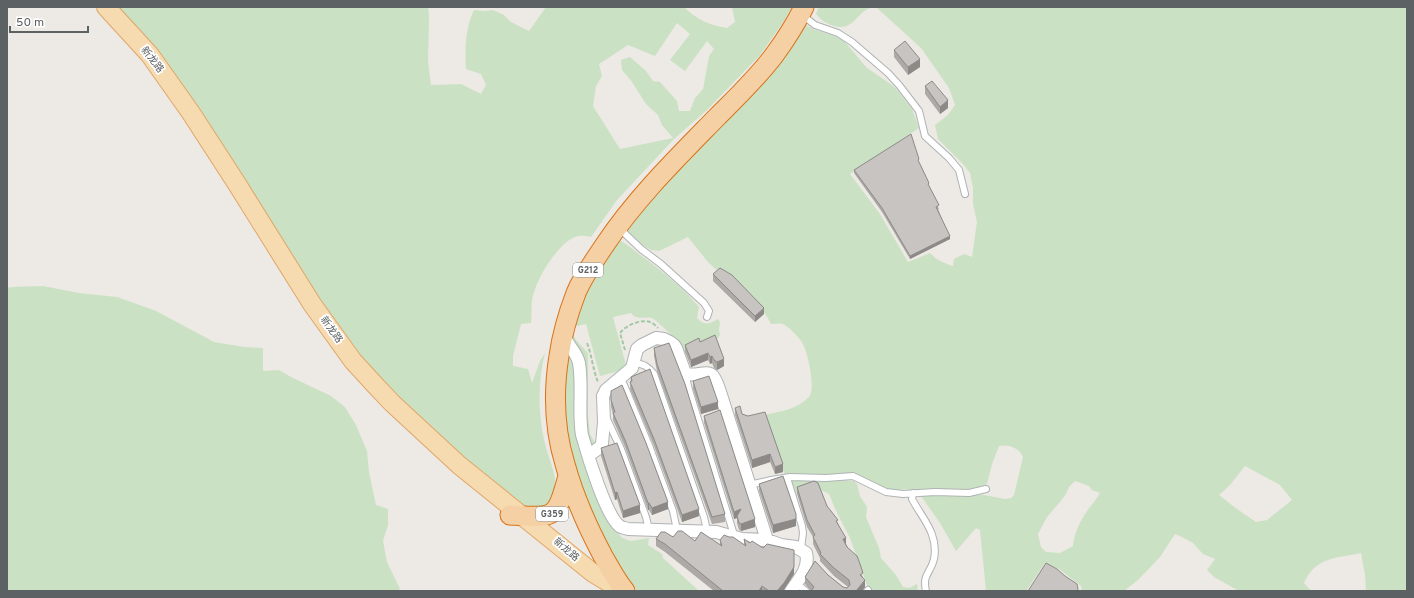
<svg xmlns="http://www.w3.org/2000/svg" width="1414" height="598" viewBox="0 0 1414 598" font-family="Overpass,'Noto Sans SC',sans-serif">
<rect width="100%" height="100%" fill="#ede9e4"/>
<path fill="#cae2c3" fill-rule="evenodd" d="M 115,7 L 428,7 L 429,16 L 428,62 L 431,85 L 461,84 L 481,94 L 486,85 L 481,74 L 466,69 C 465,48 465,29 474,10 L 484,11 L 493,10 L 504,15 L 511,22 L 529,31 L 546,7 L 684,7 C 697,20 709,25 727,28 L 735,22 L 732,7 L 792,7 L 784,21 L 760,55 L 707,110 L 674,139 L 617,200 L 591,237 C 585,236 580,235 575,237 C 557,244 534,282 532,301 C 531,308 532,316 531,323 L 521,324 L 513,356 L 513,366 L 528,369 L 532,383 L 540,361 L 545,353 C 537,383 538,422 547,451 C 553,470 559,481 553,502 L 533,511 L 524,507 L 456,453 L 364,363 ZM 677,23 L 690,34 L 670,60 L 685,71 L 707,41 L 714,49 L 709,56 L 703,89 L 695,98 L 690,111 L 679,111 L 677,101 L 660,82 L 653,81 L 646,71 L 630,57 L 621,60 L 622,70 L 632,82 L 646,104 L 658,115 L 662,125 L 673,138 L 620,149 L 593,106 L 596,86 L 602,76 L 599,64 L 628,45 L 655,56 Z
M 819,7 L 875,7 C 872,8 868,8 866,10 C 854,18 851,32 831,25 C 824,22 821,20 816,14 Z
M 876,7 L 1407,7 L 1407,591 L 1366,591 L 1365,575 L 1361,553 C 1337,558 1315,557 1304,583 L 1311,591 L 1239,591 L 1214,577 L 1207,570 L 1215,559 L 1203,554 L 1193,543 L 1180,536 L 1175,534 L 1160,557 L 1138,580 L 1124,591 L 1082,591 L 1081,586 L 1059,569 L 1045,563 L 1026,591 L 986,591 L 980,530 L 976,528 L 956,551 L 940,523 L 921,496 L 973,494 L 984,495 L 1005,499 L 1011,498 L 1014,495 L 1023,457 C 1019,448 1009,444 999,446 L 992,464 L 987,484 L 972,491 L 914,491 L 905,489 L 893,491 L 882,488 L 856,474 L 785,475 L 764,415 C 779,412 798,409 809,397 C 816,389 808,354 803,344 C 799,337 790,328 783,324 C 780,323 775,324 771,324 C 759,299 738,289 719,272 C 707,263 698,249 688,237 L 659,251 L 651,250 L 641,244 L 627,230 L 631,219 L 804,24 L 813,29 L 837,37 L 844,41 L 867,68 L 892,85 L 898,91 L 912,109 L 919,128 L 850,174 L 880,214 L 908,262 L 930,253 C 937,260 943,263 953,266 L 954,259 L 964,254 L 972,257 L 977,222 L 973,204 L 973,188 L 970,173 L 963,164 L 938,139 L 935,125 L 948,115 L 955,105 L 949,88 L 921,48 ZM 1245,466 L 1280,485 L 1292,500 L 1267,520 L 1256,522 L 1237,509 L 1219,495 L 1230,485 ZM 1075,481 L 1089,486 L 1092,490 L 1100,493 C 1096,500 1091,505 1087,511 C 1080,521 1074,534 1073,546 L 1060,553 L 1046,552 L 1041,547 L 1038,534 L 1047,517 L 1060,502 L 1066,494 L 1069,487 Z
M 616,239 C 625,242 631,248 639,254 C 661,270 681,286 699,307 L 697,318 C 704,326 710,324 718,319 L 720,322 L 719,330 L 720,335 L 716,341 L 699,344 L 680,354 C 679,350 679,345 677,341 C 675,338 655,319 652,318 C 643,316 637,321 631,313 L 613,317 L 627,369 L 600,376 L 586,324 L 576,326 L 576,322 L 590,282 Z
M 43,286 L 79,293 L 117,297 L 156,311 L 214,342 L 244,347 L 263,348 L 263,371 L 279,370 L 291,377 L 331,396 L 345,407 L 356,425 L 367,451 L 369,472 L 376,505 L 388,509 L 388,525 L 383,541 L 387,562 L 400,589 L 397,591 L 7,591 L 7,288 L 12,287 Z
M 572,333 L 576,340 L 588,353 L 588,415 L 590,434 L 594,441 L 594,445 L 591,445 L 586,438 L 571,341 Z
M 566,355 L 572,355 L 577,392 L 606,517 L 621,537 L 625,539 L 631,541 L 649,538 L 648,545 L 662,554 L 663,558 L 699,591 L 637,591 L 624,576 L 605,549 L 563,438 Z
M 793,479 L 854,481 L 857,484 L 860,496 L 867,507 L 866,517 L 879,548 L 881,558 L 896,575 L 903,587 L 909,588 L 917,584 L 918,591 L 869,591 L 850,538 L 837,513 L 829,494 L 815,487 L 795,494 L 791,480 Z"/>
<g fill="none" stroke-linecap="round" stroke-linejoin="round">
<g stroke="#afb3b5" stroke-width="8">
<path id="service" d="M 804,14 L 806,18 L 815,25 L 838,33 L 852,42 L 888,73 L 899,85 L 919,111 L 925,136 L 949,158 L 959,170 L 965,194
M 620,229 L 641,249 L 661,264 L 704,303 L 709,311 L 707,317
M 634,363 C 644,364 649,367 654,374 L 704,517 L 707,531
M 685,373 L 689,390 L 735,538
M 621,379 L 624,385 L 650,448 L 673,511 L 677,530
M 606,417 L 621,449 L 646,517 L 649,530
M 787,478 L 802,526 L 803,533 L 801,549
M 749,485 L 771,480 L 790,477 L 826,478 L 853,476 L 886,492 L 903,494 L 935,492 L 969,493 L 986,489
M 913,493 L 912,499 C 922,518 939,534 934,559 C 931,573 922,574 926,591
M 796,583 L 806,591
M 867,591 L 868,590"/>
</g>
<g stroke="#afb3b5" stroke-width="14">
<path id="minor" d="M 564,333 C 567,347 576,350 579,363 C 583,387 578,412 582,435 C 587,453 607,520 621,527 C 623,528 626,528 628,529 L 716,532 L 742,539 L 767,540 L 781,545 L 796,547 L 806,553 C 810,568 799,579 791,591
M 589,455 L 599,448 L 602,444 L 604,422 L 603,396 L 606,390 L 613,384 L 632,368 L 637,349 L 642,345 L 656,338 L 664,339 L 670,342 L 674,345 L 676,348 L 685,373 C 694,378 707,369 713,376 C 717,381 719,389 721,395 L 767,540"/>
</g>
<g stroke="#e1a568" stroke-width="20">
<path id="primary" d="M 106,7 L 150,55 L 191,113 L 237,184 L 312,304 L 353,361 L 375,385 L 392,403 L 459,465 L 593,573 L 623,591"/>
</g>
<g stroke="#d87219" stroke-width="21">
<path id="trunk" d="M 510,515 C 555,518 556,520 568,476
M 625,591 C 616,580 610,568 603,556 C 587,526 574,497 565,464 C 554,428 553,393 559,356 C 562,334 568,314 576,293 C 583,276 594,261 604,246 C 636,198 677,158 717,117 C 737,97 758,77 775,54 C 786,39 796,23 804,7"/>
</g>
<path stroke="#a2c9a4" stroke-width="2" stroke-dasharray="4 2" stroke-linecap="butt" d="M 587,343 C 592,356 593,370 598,382
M 625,350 L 620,333 C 626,325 641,319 650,322 C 653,323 656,326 658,328"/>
<use href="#service" stroke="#fff" stroke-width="6"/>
<use href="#minor" stroke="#fff" stroke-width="12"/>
<use href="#primary" stroke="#f6dbb0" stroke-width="18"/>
<use href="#trunk" stroke="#f4d0a4" stroke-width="19"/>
</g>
<path fill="#aca9a6" d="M 894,50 L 920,67 L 908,75 L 894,57 Z
M 925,86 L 948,108 L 940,114 L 925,94 Z
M 919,162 L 939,209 L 938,209 L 950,239 L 910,259 L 882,212 L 854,173 L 854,170 Z
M 713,274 L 764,314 L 755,322 L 713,281 Z
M 700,342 L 724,366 L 717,370 L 714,368 L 712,363 L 710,364 L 708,360 L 691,367 L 685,352 L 685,345 Z
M 654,348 L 725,514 L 725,522 L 712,524 L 657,371 L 654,356 Z
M 631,377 L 699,516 L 682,522 L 654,446 L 630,389 Z
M 693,381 L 718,409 L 701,414 L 693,389 Z
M 611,391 L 668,509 L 652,515 L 649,510 L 648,510 L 625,447 L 613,420 L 613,414 L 611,407 Z
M 735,408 L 742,414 L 783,472 L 775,474 L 770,462 L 752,468 L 735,415 Z
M 704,416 L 755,527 L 741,531 L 739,530 L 737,523 L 737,518 L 734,519 L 704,423 Z
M 601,448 L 640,513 L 623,518 L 617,499 L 615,500 L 601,456 Z
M 759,484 L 796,526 L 773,533 L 759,491 Z
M 797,487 L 827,506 L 838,523 L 846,544 L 863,577 L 865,587 L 862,591 L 811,591 L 805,584 L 805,577 L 828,575 L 843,587 L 847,588 L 848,587 L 834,576 L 820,561 L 820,558 L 813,544 L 813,537 L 807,527 L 797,494 Z
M 673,537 L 720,545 L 720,540 L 744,544 L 744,539 L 763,548 L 794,557 L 794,574 L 783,591 L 714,591 L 665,552 L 656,546 L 656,539 Z"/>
<path fill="#8c8987" d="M 920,59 L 920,67 L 908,75 L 908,67 Z
M 948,100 L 948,108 L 940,114 L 940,107 Z
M 950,236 L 950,239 L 910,259 L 910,256 Z
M 764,308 L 764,314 L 755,322 L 755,316 Z
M 708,353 L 708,360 L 691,367 L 691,360 Z
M 712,356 L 712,363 L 710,364 L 710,357 Z
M 724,359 L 724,366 L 717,370 L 717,362 Z
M 718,402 L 718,409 L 701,414 L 701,407 Z
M 770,454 L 770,462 L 752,468 L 752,460 Z
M 783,464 L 783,472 L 775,474 L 775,467 Z
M 617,492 L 617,499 L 615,500 L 615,493 Z
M 668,502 L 668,509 L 652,515 L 652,508 Z
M 648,503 L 649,503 L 649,510 L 648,510 Z
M 640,505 L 640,513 L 623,518 L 623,511 Z
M 699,509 L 699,516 L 682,522 L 682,515 Z
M 741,509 L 737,516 L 737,518 L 734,519 L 734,512 Z
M 796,514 L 796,526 L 773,533 L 773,525 Z
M 755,519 L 755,527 L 741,531 L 741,524 Z
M 846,538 L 846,545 L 843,539 Z
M 794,550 L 794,574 L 783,591 L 777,591 Z
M 865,580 L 865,587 L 862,591 L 856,591 Z
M 762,586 L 762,591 L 759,591 Z"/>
<path fill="#c8c4c1" stroke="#8c8987" d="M 905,41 L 920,59 L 908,67 L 894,50 Z
M 932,81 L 948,100 L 940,107 L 925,86 Z
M 911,134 L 919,159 L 918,160 L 929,183 L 928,184 L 939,205 L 936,207 L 950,236 L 910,256 L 882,208 L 854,170 Z
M 720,268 L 732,275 L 764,308 L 755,316 L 713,274 Z
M 715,335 L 724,359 L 717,362 L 714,360 L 712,356 L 710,357 L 708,353 L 691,360 L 685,345 L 699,338 L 700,342 Z
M 669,343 L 685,384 L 725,514 L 712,517 L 657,364 L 654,348 Z
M 650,369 L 699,509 L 682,515 L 654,439 L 630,382 L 632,381 L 631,377 Z
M 709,376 L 718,402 L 701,407 L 693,381 Z
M 622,385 L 646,443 L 668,502 L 652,508 L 649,503 L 648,503 L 625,440 L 613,413 L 615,412 L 611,400 L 611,391 Z
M 740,406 L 742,414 L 748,416 L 765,412 L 783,464 L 775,467 L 770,454 L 752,460 L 735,408 Z
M 720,410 L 755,519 L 741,524 L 739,523 L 737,516 L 741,509 L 734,512 L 704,416 Z
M 617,443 L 640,505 L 623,511 L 617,492 L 615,493 L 601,448 Z
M 783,476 L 796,514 L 796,519 L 773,525 L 759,484 Z
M 814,481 L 818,483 L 827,506 L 838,520 L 836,521 L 846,538 L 843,539 L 847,547 L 857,556 L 860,564 L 863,573 L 860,575 L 865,580 L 856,591 L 811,591 L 814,587 L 805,577 L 815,561 L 828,575 L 843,587 L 847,588 L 850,585 L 849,580 L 834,568 L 820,554 L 821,553 L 813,537 L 815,535 L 807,520 L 797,487 Z
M 678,531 L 682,531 L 695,541 L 701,532 L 722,546 L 720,540 L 724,535 L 729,537 L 733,537 L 746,546 L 744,539 L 750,543 L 752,541 L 763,548 L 767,544 L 794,550 L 794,567 L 784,583 L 777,591 L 769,591 L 762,586 L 759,591 L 723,591 L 665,544 L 656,539 L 661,532 L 665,532 L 673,537 Z
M 1046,563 L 1057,569 L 1065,576 L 1077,584 L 1078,589 L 1077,591 L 1028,591 Z"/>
<g text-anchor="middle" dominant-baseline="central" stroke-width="3.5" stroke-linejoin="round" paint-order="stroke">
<g fill="#fff" stroke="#8d9092" stroke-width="1">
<rect x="573" y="263" width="30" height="14" rx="3"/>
<rect x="536" y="507" width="32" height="14" rx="3"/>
</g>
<g font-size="9" font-weight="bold" fill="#5c6163">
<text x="588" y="270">G212</text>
<text x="552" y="514">G359</text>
</g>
<g font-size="10" fill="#5c6163" stroke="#fff">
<text transform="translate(152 60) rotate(52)">新龙路</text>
<text transform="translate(331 330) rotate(54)">新龙路</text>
<text transform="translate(566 550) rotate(40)">新龙路</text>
</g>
</g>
<rect width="1414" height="598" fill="none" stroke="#5c6163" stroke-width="16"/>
<path d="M10 26v6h78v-6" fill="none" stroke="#5c6163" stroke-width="2"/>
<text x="16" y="26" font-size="12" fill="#5c6163" stroke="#ffffff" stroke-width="3" paint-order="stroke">50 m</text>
</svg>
